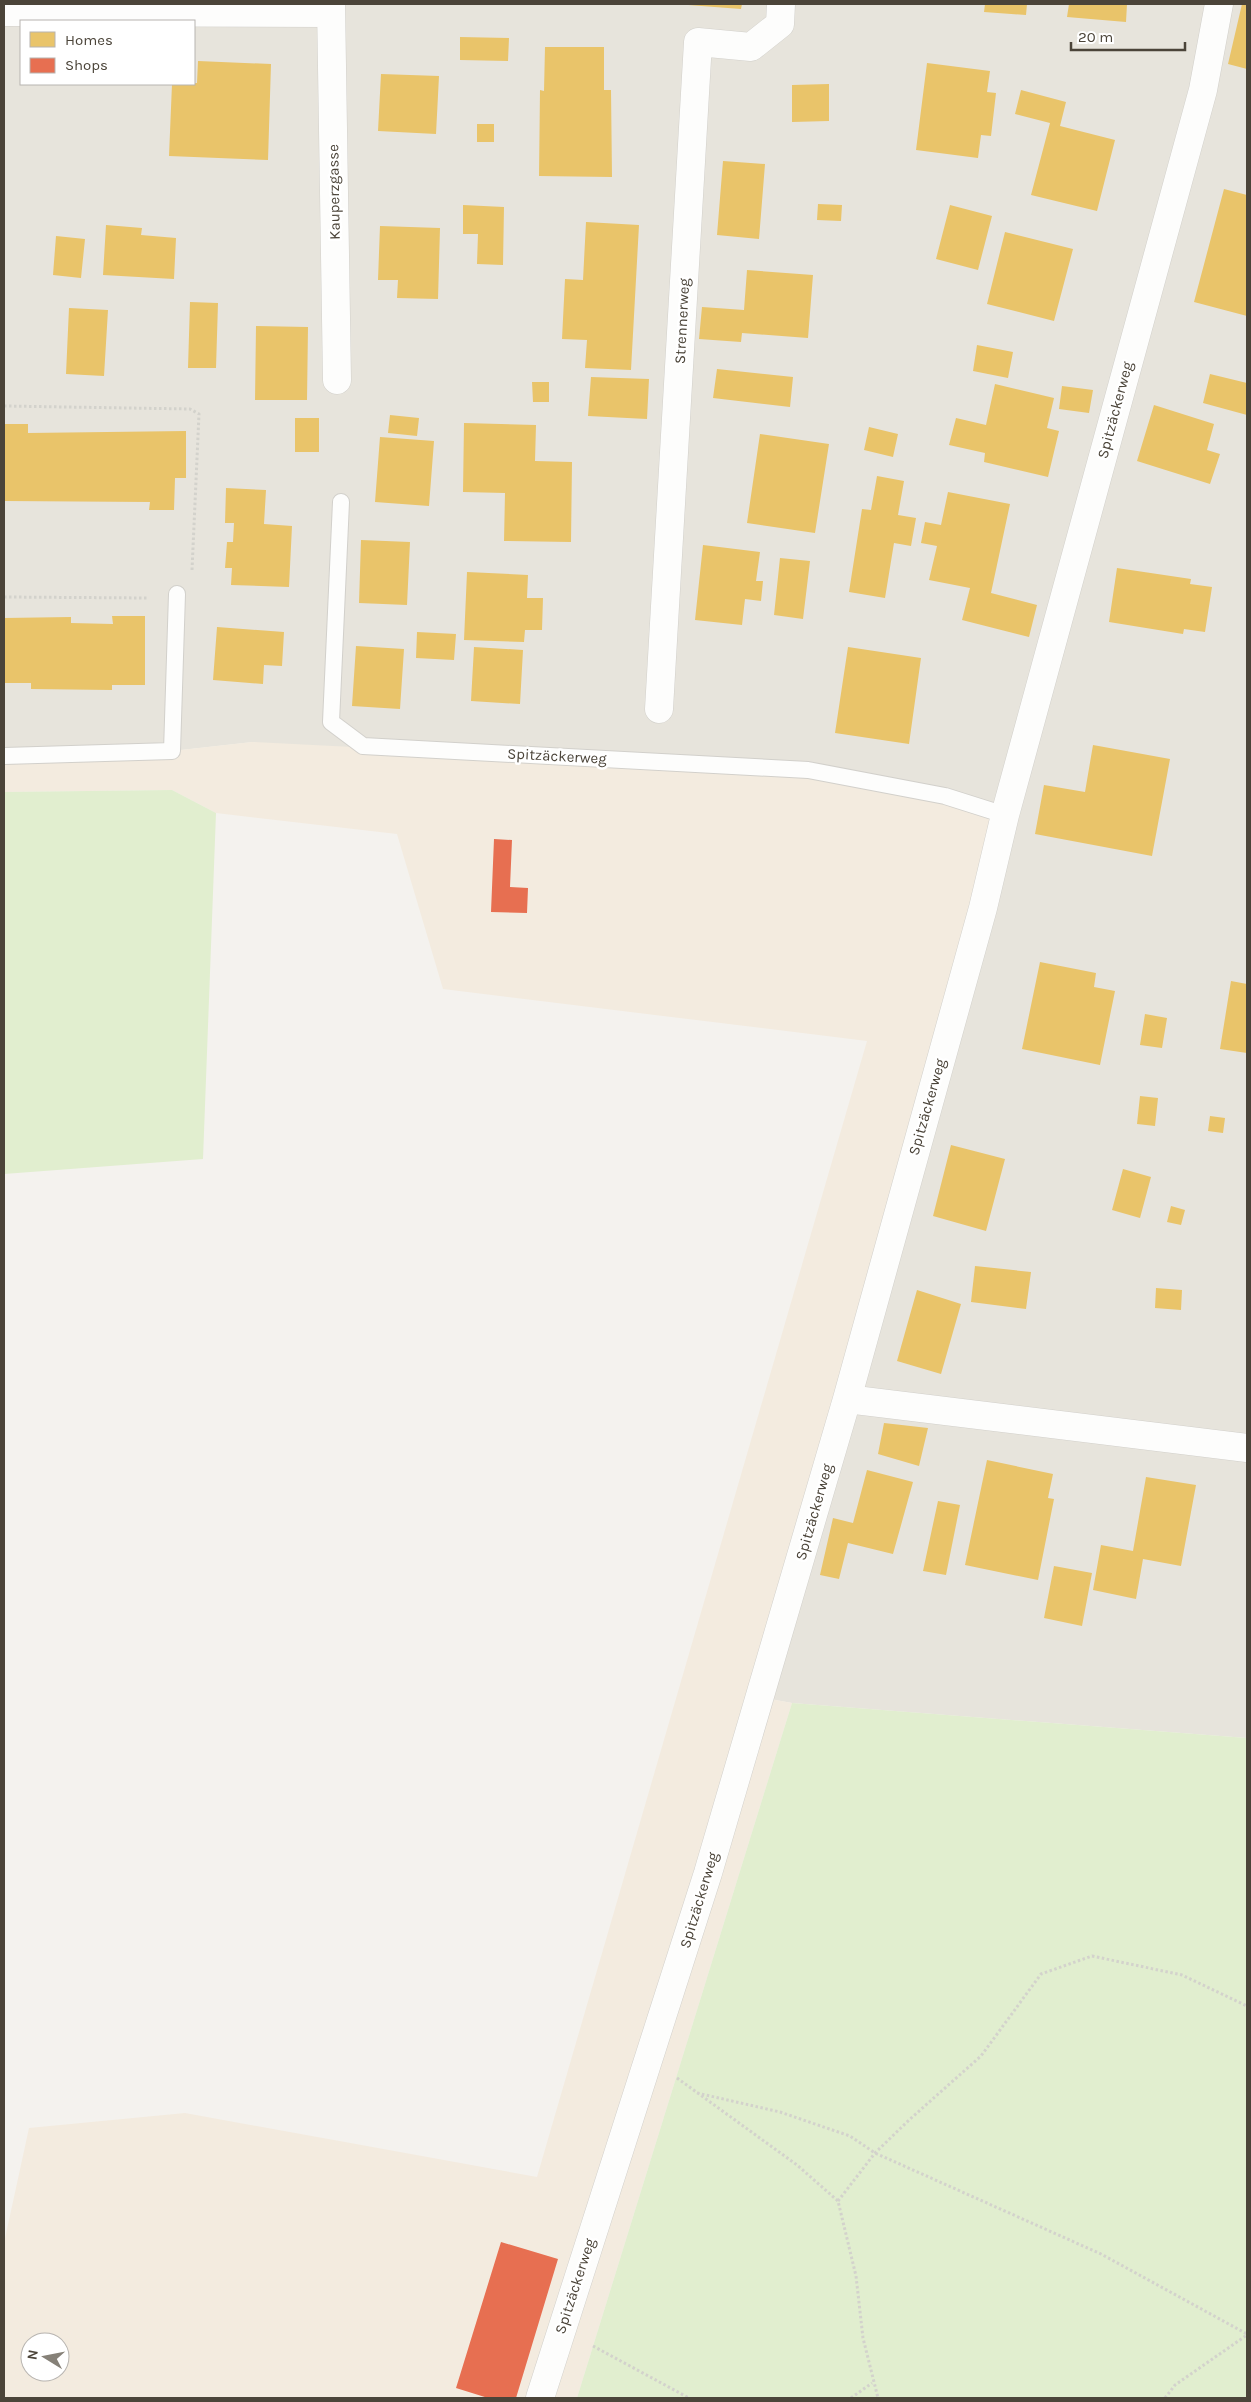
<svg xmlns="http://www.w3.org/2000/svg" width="1251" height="2402" viewBox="0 0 1251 2402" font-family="Karla,sans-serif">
<rect width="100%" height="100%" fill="#f4f2ee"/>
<path fill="#e7e4dc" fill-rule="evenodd" d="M 4,4 L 1247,4 L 1247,1738 L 792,1703 L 759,1697 L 983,908 L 253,742 L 172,751 L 4,756 ZM 21,21 L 194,21 L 194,84 L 21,84 Z"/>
<path fill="#f3ebdf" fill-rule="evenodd" d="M 252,742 L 807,770 L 1005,815 L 760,1697 L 792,1703 L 577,2398 L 4,2398 L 4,2243 L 29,2128 L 185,2113 L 537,2177 L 867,1041 L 443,989 L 397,834 L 216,813 L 172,790 L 4,792 L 4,756 L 172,751 ZM 30,2342 L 60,2342 L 60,2372 L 30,2372 Z"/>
<path fill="#e1eecf" d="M 172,790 L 216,813 L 203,1159 L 4,1174 L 4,792 Z
M 792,1703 L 1247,1738 L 1247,2398 L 577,2398 Z"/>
<path fill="#e9c46a" d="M 675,4 L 742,4 L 741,9 Z
M 985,4 L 1027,4 L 1026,15 L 984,12 Z
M 1069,4 L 1127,4 L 1126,22 L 1067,17 Z
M 1242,4 L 1247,4 L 1247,69 L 1228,64 Z
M 460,37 L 509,38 L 508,61 L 460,60 Z
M 545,47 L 604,47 L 604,90 L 611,90 L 612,177 L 539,176 L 540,90 L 544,91 Z
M 198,61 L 271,64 L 268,160 L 169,156 L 172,84 L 197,83 Z
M 927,63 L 990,71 L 987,92 L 996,93 L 991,136 L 981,135 L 978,158 L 916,150 Z
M 381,74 L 439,76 L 436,134 L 378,131 Z
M 829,84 L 829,121 L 792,122 L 792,85 Z
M 1021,90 L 1066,102 L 1060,126 L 1115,140 L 1097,211 L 1031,195 L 1050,123 L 1015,114 Z
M 477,124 L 494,124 L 494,142 L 477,142 Z
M 723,161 L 765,164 L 759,239 L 717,235 Z
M 1224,189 L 1247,195 L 1247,316 L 1194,302 Z
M 818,204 L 842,205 L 841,221 L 817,220 Z
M 463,205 L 504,207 L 503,265 L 477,264 L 478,234 L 463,234 Z
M 950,205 L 992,216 L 978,270 L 936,259 Z
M 586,222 L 639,225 L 631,370 L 585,368 L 587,340 L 562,339 L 565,279 L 583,280 Z
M 106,225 L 142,228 L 141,235 L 176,238 L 174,279 L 103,275 Z
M 380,226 L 440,228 L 438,299 L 397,298 L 398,280 L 378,280 Z
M 1005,232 L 1073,249 L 1054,321 L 987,304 Z
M 56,236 L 85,239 L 81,278 L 53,275 Z
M 747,270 L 813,275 L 808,338 L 742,333 L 741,342 L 699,339 L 702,307 L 744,310 Z
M 190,302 L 218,303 L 216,368 L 188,368 Z
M 69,308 L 108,310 L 104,376 L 66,374 Z
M 256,326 L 308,327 L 307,400 L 255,400 Z
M 977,345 L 1013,352 L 1008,378 L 973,371 Z
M 717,369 L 793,377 L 790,407 L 713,398 Z
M 1210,374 L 1247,383 L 1247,415 L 1203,403 Z
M 591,377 L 649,379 L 647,419 L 588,416 Z
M 532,382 L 549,382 L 549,402 L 533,402 Z
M 995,384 L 1054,398 L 1047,428 L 1059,431 L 1048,477 L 984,462 L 985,453 L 949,445 L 956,418 L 986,425 Z
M 1062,386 L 1093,390 L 1089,413 L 1059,409 Z
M 1154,405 L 1214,424 L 1207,450 L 1220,454 L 1210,484 L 1137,461 Z
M 390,415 L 419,418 L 417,436 L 388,433 Z
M 295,418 L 319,418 L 319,452 L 295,452 Z
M 464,423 L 536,425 L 535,461 L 572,462 L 571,542 L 504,541 L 505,493 L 463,492 Z
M 4,424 L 28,424 L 28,433 L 186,431 L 186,478 L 175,478 L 174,510 L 149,510 L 150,502 L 4,501 Z
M 869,427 L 898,434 L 893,457 L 864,450 Z
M 760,434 L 829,444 L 815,533 L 747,523 Z
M 380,437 L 434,441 L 429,506 L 375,502 Z
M 877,476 L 904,481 L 898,515 L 916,518 L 911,546 L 894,543 L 885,598 L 849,592 L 862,509 L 871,510 Z
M 226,488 L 266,490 L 264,524 L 292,526 L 289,587 L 231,585 L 232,568 L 225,568 L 227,542 L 233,542 L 234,523 L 225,523 Z
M 948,492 L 1010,504 L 991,593 L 1037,605 L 1029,637 L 962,620 L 970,588 L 929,580 L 937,546 L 921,543 L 925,522 L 941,525 Z
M 361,540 L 410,542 L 407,605 L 359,603 Z
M 703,545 L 760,552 L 756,581 L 763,581 L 761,601 L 745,599 L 742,625 L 695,620 Z
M 780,558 L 810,561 L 803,619 L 774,615 Z
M 1117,568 L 1191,579 L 1190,584 L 1212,587 L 1205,632 L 1184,629 L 1183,634 L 1109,622 Z
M 467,572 L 528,575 L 527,598 L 543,598 L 542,630 L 525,630 L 524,642 L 464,640 Z
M 112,616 L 145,616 L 145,685 L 112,685 L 112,690 L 31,689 L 31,683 L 4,683 L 4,618 L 71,617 L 71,623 L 113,624 Z
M 217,627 L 284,632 L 282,666 L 264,665 L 263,684 L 213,680 Z
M 417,632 L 456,634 L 454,660 L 416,658 Z
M 356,646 L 404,649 L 400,709 L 352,706 Z
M 474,647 L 523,650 L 520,704 L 471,701 Z
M 848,647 L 921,658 L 909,744 L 835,733 Z
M 1093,745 L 1170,759 L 1152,856 L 1035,834 L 1044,785 L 1085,792 Z
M 1040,962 L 1096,973 L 1094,987 L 1115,991 L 1100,1065 L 1022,1049 Z
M 1231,981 L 1247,984 L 1247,1053 L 1220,1049 Z
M 1145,1014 L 1167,1018 L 1162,1048 L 1140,1045 Z
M 1140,1096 L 1158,1098 L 1155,1126 L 1137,1124 Z
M 1210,1116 L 1225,1118 L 1223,1133 L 1208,1131 Z
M 951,1145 L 1005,1159 L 986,1231 L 933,1216 Z
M 1123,1169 L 1151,1177 L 1140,1218 L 1112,1210 Z
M 1171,1206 L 1185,1210 L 1181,1225 L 1167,1222 Z
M 975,1266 L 1031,1272 L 1026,1309 L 971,1302 Z
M 1156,1288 L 1182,1290 L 1181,1310 L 1155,1308 Z
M 917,1290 L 961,1304 L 941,1374 L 897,1361 Z
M 884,1423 L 928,1428 L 919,1466 L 878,1454 Z
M 987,1460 L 1053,1474 L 1048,1498 L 1054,1499 L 1038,1580 L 965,1565 Z
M 867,1470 L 913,1482 L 893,1554 L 848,1543 L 839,1579 L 820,1575 L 833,1518 L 853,1523 Z
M 1146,1477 L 1196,1485 L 1181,1566 L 1143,1559 L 1136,1599 L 1093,1590 L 1101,1545 L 1133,1551 Z
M 938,1501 L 960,1505 L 946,1575 L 923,1571 Z
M 1054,1566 L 1092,1573 L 1082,1626 L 1044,1618 Z"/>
<path fill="#e76f51" d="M 494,839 L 512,840 L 510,887 L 528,888 L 527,913 L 491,912 Z
M 501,2242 L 558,2259 L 516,2398 L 488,2398 L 456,2388 Z"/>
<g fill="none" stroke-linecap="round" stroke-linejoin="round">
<g stroke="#d2d0cb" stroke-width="18">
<path id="service" d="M 341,502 L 331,722 L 363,746 L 808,770 L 945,796 L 1005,815
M 4,756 L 172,751 L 177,594"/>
</g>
<g stroke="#d2d0cb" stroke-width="29">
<path id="minor" d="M 331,4 L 337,380
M 4,12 L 331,13
M 659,709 L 698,42 L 751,47 L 780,24 L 781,4
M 847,1399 L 1247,1448
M 540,2398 L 708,1873 L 847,1399 L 983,908 L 1005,815 L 1203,90 L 1219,4"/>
</g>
<path stroke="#d3d2cc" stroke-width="3" stroke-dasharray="2.5 2.5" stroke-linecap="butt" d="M 4,406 L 190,409 L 199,414 L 192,570
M 4,597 L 149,598
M 677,2078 L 797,2165 L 838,2201 L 856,2276 L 863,2338 L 878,2398
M 697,2093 L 780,2112 L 850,2136 L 875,2153 L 1101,2254 L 1247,2334
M 838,2201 L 875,2153 L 909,2120 L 981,2056 L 1041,1974 L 1092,1956 L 1182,1975 L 1247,2006
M 593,2346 L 689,2398
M 851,2398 L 872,2383
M 1165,2398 L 1175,2385 L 1247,2335"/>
<use href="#service" stroke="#fdfdfc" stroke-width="16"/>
<use href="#minor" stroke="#fdfdfc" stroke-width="28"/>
</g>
<g text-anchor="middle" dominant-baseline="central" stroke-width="5" stroke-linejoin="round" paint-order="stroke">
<g font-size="15" fill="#4b4439" stroke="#fff">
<text transform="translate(334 192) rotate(-91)">Kauperzgasse</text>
<text transform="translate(682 321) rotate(-87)">Strennerweg</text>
<text transform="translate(1115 410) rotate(-75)">Spitzäckerweg</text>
<text transform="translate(557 756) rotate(3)">Spitzäckerweg</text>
<text transform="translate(927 1107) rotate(-74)">Spitzäckerweg</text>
<text transform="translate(814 1512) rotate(-74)">Spitzäckerweg</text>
<text transform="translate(699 1900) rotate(-73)">Spitzäckerweg</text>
<text transform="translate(575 2286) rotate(-72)">Spitzäckerweg</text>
</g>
</g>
<rect width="1251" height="2402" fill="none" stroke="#4b4439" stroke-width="10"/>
<rect x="20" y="20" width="175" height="65" fill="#ffffff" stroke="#b7b4b0"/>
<rect x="30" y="32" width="25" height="15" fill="#e9c46a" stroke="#b7b4b0"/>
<text x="65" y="45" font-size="15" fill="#4b4439">Homes</text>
<rect x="30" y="58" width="25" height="15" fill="#e76f51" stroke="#b7b4b0"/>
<text x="65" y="70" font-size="15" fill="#4b4439">Shops</text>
<g transform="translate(45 2357) rotate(280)"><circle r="24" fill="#ffffff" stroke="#b7b4b0"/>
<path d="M0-4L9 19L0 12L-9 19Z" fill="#868178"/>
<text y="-8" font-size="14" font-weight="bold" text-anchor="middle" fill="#4b4439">N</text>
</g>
<path d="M1071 42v8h114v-8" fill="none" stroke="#4b4439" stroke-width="2.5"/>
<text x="1078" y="42" font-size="15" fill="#4b4439" stroke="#ffffff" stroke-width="4" paint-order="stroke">20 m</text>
</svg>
